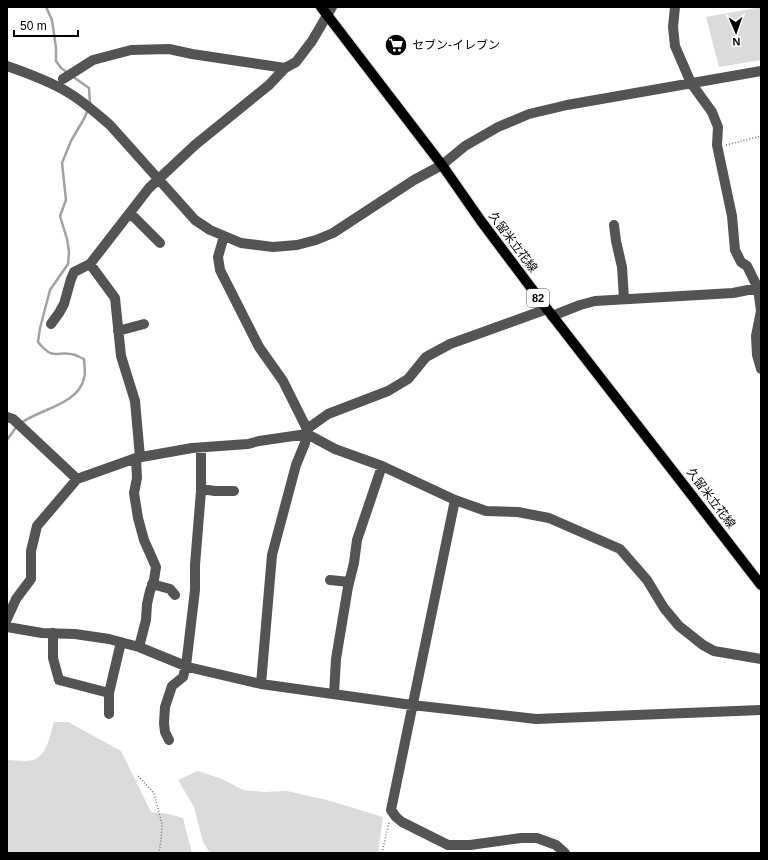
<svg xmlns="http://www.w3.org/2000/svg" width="768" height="860" viewBox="0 0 768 860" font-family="Arial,'Noto Sans JP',sans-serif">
<rect width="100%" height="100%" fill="#fff"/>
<path fill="#dbdbdb" d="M 761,7 L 761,60 L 719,67 L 706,17 Z
M 54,722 L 68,722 L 121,751 L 151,812 L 169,814 L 183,818 L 192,853 L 7,853 L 7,760 C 15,760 25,762 33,760 C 47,756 50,735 54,722 Z
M 198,771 L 222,779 L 243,790 L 264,792 L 287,791 L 327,800 L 383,817 L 378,853 L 210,853 L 203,842 L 194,807 L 178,780 Z"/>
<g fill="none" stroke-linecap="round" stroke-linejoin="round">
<path stroke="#a2a2a2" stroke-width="2.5" d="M 46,7 L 52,20 L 56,48 L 56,61 L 61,68 L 68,73
M 72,76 L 89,88 L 90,104
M 21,423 C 40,409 79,404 84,378 C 86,372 84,365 84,359 C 81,358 78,356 75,355 C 57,349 55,363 38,342 L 40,328 L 50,290 L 68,264 L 69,252 L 67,239 L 60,216 L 66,200 L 62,163 L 71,141 L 85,117 L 88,109
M 7,440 L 17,426"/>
<g stroke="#dbdbdb" stroke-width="12">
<path id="major" d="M 321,7 L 442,165 L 481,221 L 547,309 L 690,493 L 761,585"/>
</g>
<path stroke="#767676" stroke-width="1.5" stroke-dasharray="1 2" stroke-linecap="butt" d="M 726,145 L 761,136
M 138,776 L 154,793 L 156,801 L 162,824 L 161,840 L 159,853
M 382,853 L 389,822"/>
<path stroke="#545454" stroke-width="10" d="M 675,7 L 673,27 L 675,46 L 691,83 L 712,112 L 718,127 L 717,145 L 732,216 L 735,250 L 741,262 L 747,266 L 758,288 L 761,311 L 756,336 L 757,355 L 761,369
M 7,66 C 27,73 52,82 69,93 C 84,102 97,114 110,125 L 195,220 L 210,230 L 241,243 L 273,247 L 297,245 L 316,240 L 333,233 L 414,180 L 442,165 L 465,146 L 498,127 L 529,114 L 567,105 L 761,71
M 63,79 L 93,60 L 131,50 L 169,49 L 192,54 L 285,68
M 130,213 L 160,243
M 614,225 L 616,241 L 622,267 L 624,299
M 224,236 L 218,257 L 220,270 L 259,347 L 283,381 L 307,429 L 305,443 L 296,465 L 272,555 L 261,684
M 90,264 L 115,298 L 121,356 L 135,401 L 140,457
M 552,316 L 580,305 L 595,301 L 733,293 L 758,288
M 51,324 L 59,313 L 64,304 L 71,279 L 74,272 L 90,264 L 149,188 L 195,145 L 269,85 L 285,68 L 296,62 L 312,41 L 332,7
M 118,331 L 144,324
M 7,417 L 13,419 L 77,479
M 307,429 L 328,414 L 388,391 L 408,379 L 426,357 L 450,344 L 547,309
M 136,458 L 137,478 L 134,493 L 138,518 L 144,540 L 156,567 L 154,580 L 150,591 L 147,604 L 146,620 L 139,647
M 201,489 L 215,491 L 234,491
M 455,500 L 391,810 L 396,817 L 402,822 L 448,845 L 470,845 L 521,838 L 537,838 L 556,845 L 565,853
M 330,580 L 349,582
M 152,584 L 170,589 L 175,595
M 7,619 L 16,599 L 31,579 L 31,551 L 37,526 L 77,479 L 136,458 L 192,448 L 248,444 L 259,441 L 307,434 L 335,449 L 382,466 L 455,500 L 486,511 L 518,512 L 549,518 L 620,549 L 647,580 L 664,608 L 679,626 L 703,645 L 714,651 L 761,659
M 7,627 L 42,633 L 75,634 L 109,639 L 139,647 L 188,667 L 261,684 L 412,705 L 536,719 L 761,710
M 53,633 L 53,658 L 59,680 L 109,693
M 334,694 L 336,659 L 348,587 L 354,563 L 357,540 L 382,466
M 109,714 L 109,693 L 121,642
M 169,740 L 165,732 L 164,723 L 165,707 L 172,686 L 183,677 L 186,666 L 195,590 L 195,565 L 201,491 L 201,448"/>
<use href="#major" stroke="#000" stroke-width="10"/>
</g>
<defs>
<g id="supermarket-disc" transform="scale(1.15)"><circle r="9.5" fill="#000" stroke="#fff"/><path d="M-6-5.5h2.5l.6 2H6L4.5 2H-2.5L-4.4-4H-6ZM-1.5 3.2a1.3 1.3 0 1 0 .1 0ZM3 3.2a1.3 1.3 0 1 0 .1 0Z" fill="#fff"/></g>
</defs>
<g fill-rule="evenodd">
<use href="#supermarket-disc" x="396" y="45"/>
</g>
<g text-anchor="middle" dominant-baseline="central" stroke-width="3" stroke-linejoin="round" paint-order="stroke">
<rect fill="#fff" stroke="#4c4c4c" stroke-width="1" x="527" y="289" width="22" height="18" rx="3"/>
<g font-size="11" font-weight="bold" fill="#000">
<text x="538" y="298">82</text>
</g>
<g font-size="12" fill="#000" stroke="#fff" text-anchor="start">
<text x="412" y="45">セブン-イレブン</text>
</g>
<g font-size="12" fill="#000" stroke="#fff">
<text transform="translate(513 242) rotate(53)">久留米立花線</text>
<text transform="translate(711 498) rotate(53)">久留米立花線</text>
</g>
</g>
<rect width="768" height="860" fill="none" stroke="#000000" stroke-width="16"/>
<g transform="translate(736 32) rotate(178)" stroke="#ffffff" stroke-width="3" paint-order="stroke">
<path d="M0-3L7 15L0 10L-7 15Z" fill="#000000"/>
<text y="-6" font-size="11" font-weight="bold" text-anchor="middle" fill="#000000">N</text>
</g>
<path d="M14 30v6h64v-6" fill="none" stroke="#000000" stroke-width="2"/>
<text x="20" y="30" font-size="12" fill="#000000" stroke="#ffffff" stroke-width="3" paint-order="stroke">50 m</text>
</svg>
